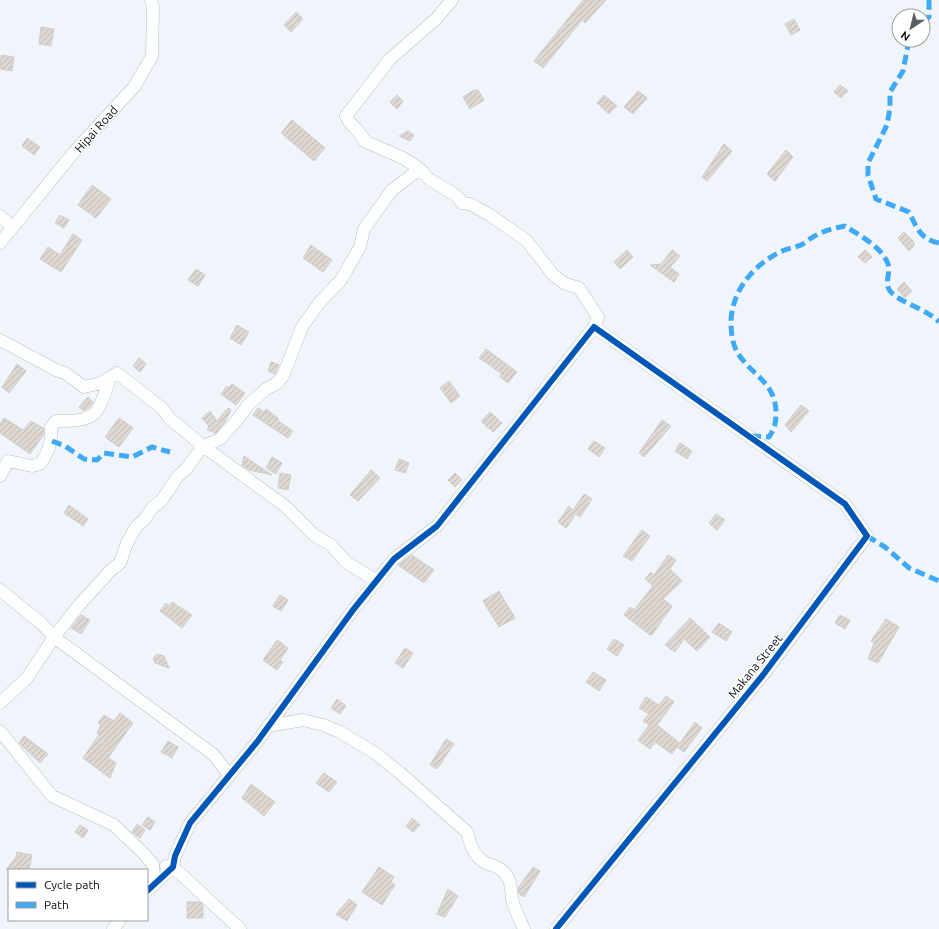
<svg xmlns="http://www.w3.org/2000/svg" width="939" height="929" viewBox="0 0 939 929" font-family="Ubuntu,sans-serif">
<defs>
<pattern id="building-hatch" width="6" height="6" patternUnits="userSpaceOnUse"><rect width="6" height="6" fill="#dfd8d2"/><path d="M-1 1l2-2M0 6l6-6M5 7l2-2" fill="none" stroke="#beb8b3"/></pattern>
</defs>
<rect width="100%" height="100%" fill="#eff5fa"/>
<path fill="url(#building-hatch)" stroke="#cececf" d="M 583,0 L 606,0 L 585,23 L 582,20 L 543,68 L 534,61 Z
M 296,12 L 303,19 L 291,32 L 284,25 Z
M 794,19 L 800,30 L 791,35 L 785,24 Z
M 41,27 L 54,29 L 51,46 L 39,44 Z
M 1,55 L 14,57 L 12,71 L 0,69 Z
M 840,85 L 848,91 L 841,98 L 834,92 Z
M 474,90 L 478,90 L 484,100 L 470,109 L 463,97 Z
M 638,91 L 647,98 L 633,114 L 624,107 Z
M 397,95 L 403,101 L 397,109 L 390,102 Z
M 604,95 L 617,106 L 609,114 L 597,103 Z
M 292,120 L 325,148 L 314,161 L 281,133 Z
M 408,131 L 414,135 L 410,141 L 399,136 Z
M 27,138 L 40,147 L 34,155 L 22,146 Z
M 724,144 L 732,151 L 707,181 L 702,177 Z
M 786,150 L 793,157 L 775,181 L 767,174 Z
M 92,185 L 111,199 L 96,218 L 78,205 Z
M 60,215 L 69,220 L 64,228 L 55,223 Z
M 904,232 L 914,242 L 914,246 L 909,251 L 898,238 Z
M 73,234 L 82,240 L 61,272 L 40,259 L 48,247 L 60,255 Z
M 311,245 L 332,260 L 323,272 L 303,258 Z
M 627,250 L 633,257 L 620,269 L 614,262 Z
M 672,250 L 680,256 L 670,267 L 679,274 L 674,282 L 650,265 L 661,264 Z
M 865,250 L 872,257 L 865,263 L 858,257 Z
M 196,269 L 205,275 L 198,286 L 188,280 Z
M 904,282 L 912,291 L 905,298 L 897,289 Z
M 237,325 L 249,332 L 241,345 L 230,338 Z
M 486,349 L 517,372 L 508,383 L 500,377 L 502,374 L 479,358 Z
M 139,358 L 146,364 L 140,372 L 133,366 Z
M 271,362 L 279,365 L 275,374 L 268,371 Z
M 17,364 L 26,371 L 9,393 L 2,387 Z
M 449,381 L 460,396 L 451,403 L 440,388 Z
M 232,384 L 245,393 L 236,405 L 221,394 L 227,386 L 229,388 Z
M 88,397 L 93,402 L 89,408 L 84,411 L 79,407 Z
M 801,405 L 809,411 L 791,432 L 785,425 Z
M 228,408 L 231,410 L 225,422 L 216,433 L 207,430 L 209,426 L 202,418 L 210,411 L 217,421 Z
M 258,408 L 264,412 L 266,409 L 279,419 L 277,420 L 293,431 L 288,438 L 253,415 Z
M 490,412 L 502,423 L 493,432 L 481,421 Z
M 4,418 L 23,430 L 31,421 L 44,429 L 44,434 L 30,454 L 0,433 L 0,424 Z
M 119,418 L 133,428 L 119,447 L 105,437 Z
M 662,420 L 671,426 L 644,457 L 639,453 Z
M 594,441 L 605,448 L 599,457 L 588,449 Z
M 680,443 L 692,451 L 687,459 L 675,451 Z
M 244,456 L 272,475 L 249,470 L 242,465 Z
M 272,457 L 282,463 L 276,474 L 266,468 Z
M 399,459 L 409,463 L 405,473 L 395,470 Z
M 371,470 L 380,478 L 358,501 L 350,495 Z
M 280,473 L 291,475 L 288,490 L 278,488 Z
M 455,473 L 462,480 L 455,487 L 448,480 Z
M 584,494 L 592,499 L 580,517 L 576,514 L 566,528 L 558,522 L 569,506 L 573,510 Z
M 69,505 L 88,519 L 83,526 L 64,513 Z
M 716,514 L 725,520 L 717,530 L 709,523 Z
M 642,530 L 650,536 L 632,561 L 623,556 Z
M 412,555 L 434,570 L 424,583 L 398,565 Z
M 668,555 L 676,560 L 670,569 L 682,581 L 663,599 L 672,606 L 652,635 L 650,635 L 624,615 L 630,607 L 634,610 L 653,586 L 645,579 L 651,572 L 654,575 Z
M 499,591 L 515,618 L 499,627 L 483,601 Z
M 280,595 L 288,600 L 281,611 L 273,606 Z
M 172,602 L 192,615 L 182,628 L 160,611 L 166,603 L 169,606 Z
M 81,615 L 90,620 L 81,634 L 71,628 Z
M 840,615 L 850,620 L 845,629 L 835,623 Z
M 690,618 L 710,637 L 697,651 L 684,639 L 675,652 L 665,645 Z
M 886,619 L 899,627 L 878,663 L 868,659 L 874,643 L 871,641 Z
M 719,623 L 732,632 L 726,641 L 712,632 Z
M 614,639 L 624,645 L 617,656 L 607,649 Z
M 277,640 L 288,648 L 280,660 L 283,662 L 277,670 L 263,660 Z
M 405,648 L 413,653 L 403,668 L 395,663 Z
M 157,654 L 164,656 L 169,668 L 155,663 L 153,658 Z
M 593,672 L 606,680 L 599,691 L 586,682 Z
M 666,696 L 674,702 L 657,725 L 680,743 L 695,722 L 702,728 L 684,752 L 677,747 L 672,754 L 655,742 L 650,749 L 638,740 L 649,725 L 643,721 L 649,714 L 639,708 L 646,697 L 659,705 Z
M 337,699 L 346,706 L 340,714 L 331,708 Z
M 120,713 L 133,723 L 108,758 L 116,763 L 110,778 L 83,758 L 99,735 L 97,733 L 101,725 L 98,723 L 104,715 L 114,721 Z
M 24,736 L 48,754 L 40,763 L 19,743 Z
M 446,739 L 454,744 L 437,769 L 430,765 Z
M 168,741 L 178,747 L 172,758 L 161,752 Z
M 324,773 L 337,782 L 329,792 L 316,783 Z
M 251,784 L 275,802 L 264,816 L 242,798 Z
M 148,817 L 155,822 L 150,830 L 142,825 Z
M 412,818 L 420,825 L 413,832 L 406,826 Z
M 137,824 L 145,830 L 140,838 L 132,832 Z
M 80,825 L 88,830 L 83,838 L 75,832 Z
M 17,852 L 32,855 L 29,870 L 6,870 L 16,857 Z
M 379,867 L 394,877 L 391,882 L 395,885 L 382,905 L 362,892 Z
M 533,867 L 540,871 L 524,897 L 519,894 L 518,888 Z
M 448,889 L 458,896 L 445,917 L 437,914 Z
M 349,899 L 357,905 L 347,921 L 336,914 Z
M 187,902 L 200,902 L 203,905 L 203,918 L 187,918 Z"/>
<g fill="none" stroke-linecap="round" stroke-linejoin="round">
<g stroke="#bbbfc2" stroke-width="13">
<path id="minor" d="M 452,0 L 436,19 L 390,59 L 346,116 C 350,127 361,130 364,141 L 403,158 L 420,169 L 429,179 L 457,196 L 462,203 L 470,204 L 490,215 L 527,241 L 554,276 L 566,284 L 579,288 L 598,317 L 594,327
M 0,216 L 12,227
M 0,243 L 74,152 L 134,87 L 152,56 L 153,7 L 151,0
M 0,340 L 56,370 L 65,373 L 84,387 L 101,383 L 117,373 L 163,409 L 169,418 L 203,446 L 186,469 L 178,476 L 162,500 L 152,508 L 144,520 L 136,527 L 127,543 L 120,563 L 111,570 L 80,604 L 54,637 L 27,678 L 0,703
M 0,476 L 8,461 L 32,466 L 40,464 C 49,451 52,443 51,427 L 56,421 C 98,421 97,416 110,378
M 377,581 L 347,563 L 331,545 L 314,535 L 285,506 L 203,446 L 220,439 L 237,420 L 248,405 L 266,389 L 277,383 L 283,376 L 302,327 L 320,302 L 341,280 L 360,247 L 364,229 L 392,190 L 420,169
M 0,590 L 42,624 L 54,637 L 214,755 L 229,775
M 268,726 L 303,720 L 323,725 L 340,732 L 375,753 L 400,773 L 467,832 C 470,844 474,857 486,863 C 494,866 502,868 507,876 C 513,885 510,894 513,903 C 516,912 520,920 524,929
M 0,731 L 52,796 L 114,825 L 141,851 L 153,864 L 154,884
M 166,866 L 173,867 L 240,929
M 147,891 L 173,867 L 175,856 L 190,823 L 257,742 L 353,610 L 394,559 L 437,526 L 594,327 L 845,504 L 867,536 L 763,675 L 556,929
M 113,929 L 120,920"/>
</g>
<use href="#minor" stroke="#fdfefe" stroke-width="12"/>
<path stroke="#3fa9f5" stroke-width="5" stroke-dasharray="10 5" stroke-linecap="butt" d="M 923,22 L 929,17 L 929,0
M 909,40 L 903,71 L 890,92 L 890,108 L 887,125 L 868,163 L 868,175 L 876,199 L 909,212 C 917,228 920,239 939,243
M 751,436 L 769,437 C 775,428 776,423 776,412 C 775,382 753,376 739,355 C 732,345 731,332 731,320 C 733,290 752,267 778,253 C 785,249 793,248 801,245 C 805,243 809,239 813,237 C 823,231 834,228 845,226 C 859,235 882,247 888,264 C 891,272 884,283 890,291 C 900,303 927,309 939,322
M 52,441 L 65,446 L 84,459 L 97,460 L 104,453 L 132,457 L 152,447 L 170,452
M 867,536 L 885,547 L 909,568 L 939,581"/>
<g stroke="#fff" stroke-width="8">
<path id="cycleway" d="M 147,891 L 173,867 L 175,856 L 190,823 L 257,742 L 353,610 L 394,559 L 437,526 L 594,327 L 845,504 L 867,536 L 763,675 L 556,929"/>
</g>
<use href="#cycleway" stroke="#0057b8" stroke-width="6"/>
</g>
<g text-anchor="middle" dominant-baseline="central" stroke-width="3" stroke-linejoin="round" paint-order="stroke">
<g font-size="12" fill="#0a0d10" stroke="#fff">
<text transform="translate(96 129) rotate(-48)">Hipai Road</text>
<text transform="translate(755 666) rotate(-51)">Makana Street</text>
</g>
</g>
<rect x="8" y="869" width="140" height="52" fill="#ffffff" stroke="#9d9e9f"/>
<rect x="16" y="882" width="20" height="6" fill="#0057b8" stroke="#9d9e9f"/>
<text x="44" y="889" font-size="12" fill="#0a0d10">Cycle path</text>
<rect x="16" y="902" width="20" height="6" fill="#3fa9f5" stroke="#9d9e9f"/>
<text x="44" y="909" font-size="12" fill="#0a0d10">Path</text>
<g transform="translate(911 28) rotate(215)"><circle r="19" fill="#ffffff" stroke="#9d9e9f"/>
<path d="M0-3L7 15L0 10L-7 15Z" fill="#5a5e62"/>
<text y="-6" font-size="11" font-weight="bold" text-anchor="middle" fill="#0a0d10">N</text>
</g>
</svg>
